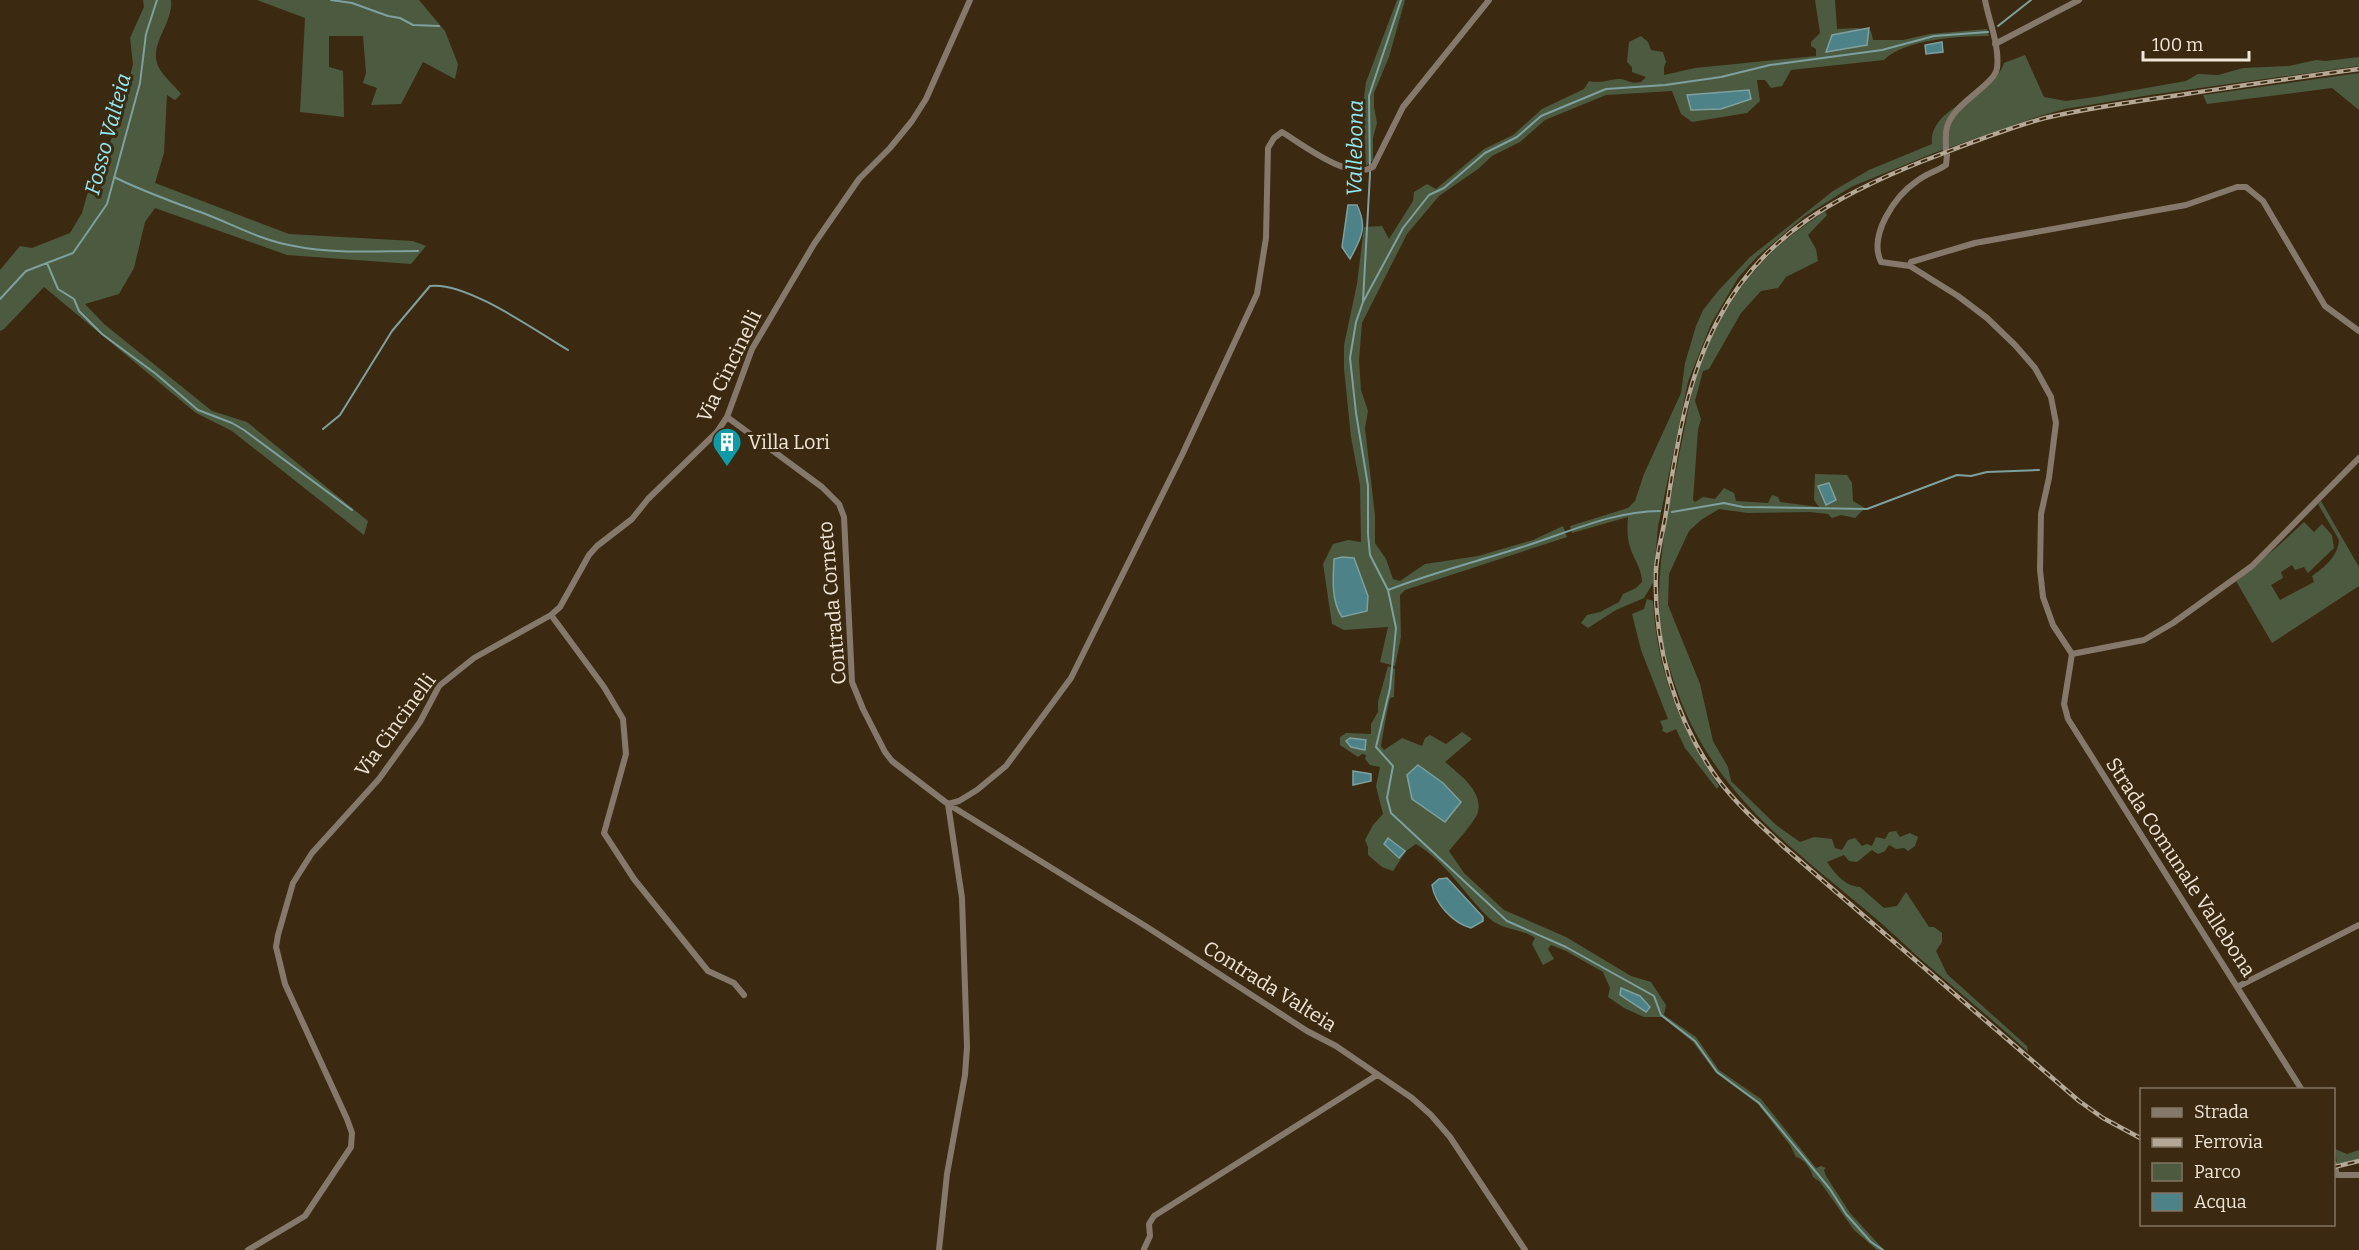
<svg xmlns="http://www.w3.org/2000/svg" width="2359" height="1250" viewBox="0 0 2359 1250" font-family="Bitter,serif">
<rect width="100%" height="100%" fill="#3b2a11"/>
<path fill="#4c5a40" d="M 143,0 L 171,0 C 174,23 147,45 159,68 C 164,77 175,86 181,94 L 175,100 L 167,95 L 164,153 L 155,183 L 289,234 L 413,241 L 426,246 L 411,264 L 287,255 L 155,208 L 145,222 L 134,268 L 119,294 L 85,304 L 104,324 L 212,411 L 247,422 L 368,521 L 364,535 L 232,431 L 196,413 L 44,287 L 4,329 L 0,331 L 0,270 L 20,246 L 32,248 L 70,233 L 82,213 L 87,195 L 120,119 L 133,64 L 130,38 L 144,7 Z
M 257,0 L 419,0 L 445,31 L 458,64 L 455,79 L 423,62 L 401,104 L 371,105 L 377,88 L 363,83 L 366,73 L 363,36 L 329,36 L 329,67 L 343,71 L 344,117 L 300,112 L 305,18 Z
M 1397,0 L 1405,0 L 1389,57 L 1374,93 L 1374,107 L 1377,123 L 1373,138 L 1373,160 L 1366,166 L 1363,104 L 1366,82 Z
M 1815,0 L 1835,0 L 1837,29 L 1857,28 L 1871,31 L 1873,40 L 1903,40 L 1930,34 L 1987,29 L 1989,36 C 1961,36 1904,39 1884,60 L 1791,70 L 1782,86 L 1771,88 L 1765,80 L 1757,80 L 1760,101 L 1747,113 L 1692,122 L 1681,114 L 1672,91 L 1606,95 L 1545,120 L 1520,142 L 1492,156 L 1478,169 L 1439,196 L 1407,234 L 1362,323 L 1359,360 L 1361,390 L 1368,411 L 1365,428 L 1375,516 L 1375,543 L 1386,559 L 1393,579 L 1400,581 L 1425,564 L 1478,556 L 1533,540 L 1563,526 L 1567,537 L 1405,590 L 1400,595 L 1401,637 L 1395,666 L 1380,662 L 1388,627 L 1344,630 L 1332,624 L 1323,564 L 1333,544 L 1348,540 L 1361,542 L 1360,485 L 1351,437 L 1344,369 L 1344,345 L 1357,284 L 1364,227 L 1382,226 L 1389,239 L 1413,201 L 1414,192 L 1427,184 L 1436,189 L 1484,149 L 1513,135 L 1542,109 L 1584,89 L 1589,81 C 1603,84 1612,78 1621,79 C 1630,81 1630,84 1641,82 L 1646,77 L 1632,72 L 1632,67 L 1627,62 L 1629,42 L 1641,36 L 1648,42 L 1651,50 L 1663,52 L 1666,62 L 1664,67 L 1664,75 L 1695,68 L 1816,56 L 1816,49 L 1811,46 L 1811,42 L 1820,33 Z
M 2025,55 L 2044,97 L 2066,101 L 2095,97 L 2186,81 L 2198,74 L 2218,75 L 2243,68 L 2289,66 L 2316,60 L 2325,61 L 2359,57 L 2359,66 L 2150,95 L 2065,109 L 2040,116 L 1934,153 L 1851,187 L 1805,216 L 1757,257 L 1738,278 L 1711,324 L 1688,382 L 1658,527 L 1653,583 L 1644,598 L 1616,610 L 1588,628 L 1581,623 L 1587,615 L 1600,612 L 1619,602 L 1623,594 L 1636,588 L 1642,582 C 1642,570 1635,561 1631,550 C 1627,539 1627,529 1628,517 L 1572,533 L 1570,526 L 1628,508 L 1635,501 L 1644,474 L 1681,393 L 1685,363 L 1696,326 L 1703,310 L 1719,290 L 1750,257 L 1833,191 L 1869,170 L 1932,144 C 1929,105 1992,99 2004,63 Z
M 2359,73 L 2359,110 L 2332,88 L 2207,104 L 2203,95 Z
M 1825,211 L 1827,215 L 1808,235 L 1816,249 L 1818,261 L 1786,277 L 1778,288 L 1761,291 L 1741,313 L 1709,369 L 1703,371 L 1695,401 L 1701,419 L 1698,430 L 1693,500 L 1695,502 L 1703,497 L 1715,499 L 1724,488 L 1734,493 L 1736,501 L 1768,503 L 1772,495 L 1778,497 L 1780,502 L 1819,507 L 1814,500 L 1815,474 L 1847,475 L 1852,483 L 1853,501 L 1865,508 L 1855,518 L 1841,515 L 1832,518 L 1828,514 L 1810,512 L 1748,513 L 1719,509 L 1701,520 L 1689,531 L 1669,574 L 1668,605 L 1700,684 L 1713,741 L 1728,767 L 1731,781 L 1776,825 L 1800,842 L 1814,837 L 1832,839 L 1835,848 L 1842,850 L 1848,840 L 1855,838 L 1862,846 L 1867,844 L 1872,846 L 1876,837 L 1885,839 L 1889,832 L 1896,831 L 1900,837 L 1910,833 L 1918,837 L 1915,846 L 1908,851 L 1904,848 L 1896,849 L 1889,845 L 1885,851 L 1878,854 L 1872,850 L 1857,862 L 1849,861 L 1844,855 L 1827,862 C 1835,873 1844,886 1860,887 L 1884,908 L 1897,906 L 1906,892 L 1929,927 L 1934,927 L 1942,933 L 1942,942 L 1936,951 L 1947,974 L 2027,1046 L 2028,1052 C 1992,1019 1954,988 1917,956 C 1903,943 1889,930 1874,917 C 1790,846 1710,792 1674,682 C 1669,665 1663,649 1661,631 C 1654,572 1668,512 1679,455 C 1686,424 1690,393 1701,363 C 1716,319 1747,273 1782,243 C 1796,231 1810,222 1825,211 Z
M 2321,501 L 2359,567 L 2359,586 L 2272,643 L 2236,581 L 2277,547 L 2304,522 L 2314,532 L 2322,524 L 2332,535 L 2334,548 L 2308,573 L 2304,567 L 2295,570 L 2292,565 L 2281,572 L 2283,578 L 2271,585 L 2280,600 L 2314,582 L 2312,576 C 2325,567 2338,556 2339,540 L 2318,504 Z
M 1647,599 L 1653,601 C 1657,671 1680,729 1719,786 L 1717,789 L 1685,748 L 1676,729 L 1667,733 L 1662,731 L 1663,728 L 1660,721 L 1668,719 L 1641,650 L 1632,614 L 1644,609 Z
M 1388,666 L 1395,669 L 1394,697 L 1390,698 C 1386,715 1384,729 1381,746 L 1384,750 L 1402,738 L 1422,746 L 1425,738 L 1430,735 L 1446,744 L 1462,732 L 1472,739 L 1445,762 C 1459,774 1483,791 1478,812 C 1475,822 1456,842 1449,851 L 1464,873 L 1504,910 L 1566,937 L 1631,976 L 1651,982 L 1666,1005 L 1664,1015 L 1696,1037 L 1719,1070 L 1761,1099 L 1816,1168 L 1821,1166 L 1826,1168 L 1824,1170 L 1826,1176 L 1850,1213 L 1884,1250 L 1877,1250 L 1854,1230 L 1820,1182 L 1813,1177 C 1811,1169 1804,1159 1796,1157 L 1790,1145 L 1758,1104 L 1716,1073 L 1693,1042 L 1662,1017 L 1644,1017 L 1624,1008 L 1608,997 L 1610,988 L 1603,972 L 1566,951 L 1551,945 L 1548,949 L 1554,959 L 1543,965 L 1532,944 L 1535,938 C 1521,928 1503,931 1489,918 C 1464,894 1446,862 1416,844 L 1406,851 L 1393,871 L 1382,867 L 1368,855 L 1368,847 L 1365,840 L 1373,825 L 1383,814 L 1376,786 L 1380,767 L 1370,765 L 1365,759 L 1366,755 L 1362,754 L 1358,757 L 1340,745 L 1340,737 L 1346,733 L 1371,734 L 1371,724 L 1378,712 L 1378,702 Z
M 2335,1149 L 2347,1154 L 2359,1150 L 2359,1159 L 2337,1164 Z"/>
<path fill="#4d8288" stroke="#7ea09f" stroke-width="1.5" d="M 1869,28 L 1867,45 L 1826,52 L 1832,35 Z
M 1942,42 L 1943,52 L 1926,54 L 1925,45 Z
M 1749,90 L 1751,99 L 1721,109 L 1691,110 L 1687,95 Z
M 1348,205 L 1357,205 C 1368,228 1361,238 1350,259 L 1342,247 Z
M 1829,483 L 1836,500 L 1826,505 L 1818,486 Z
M 1342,557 L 1354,558 L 1368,596 L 1367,611 L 1342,617 C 1331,601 1333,578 1334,559 Z
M 1350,738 L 1366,740 L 1365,750 L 1351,747 L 1346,741 Z
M 1418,765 L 1443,783 L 1461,802 L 1445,822 L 1412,799 L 1407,775 Z
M 1353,771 L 1371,774 L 1371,781 L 1353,785 Z
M 1388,838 L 1405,851 L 1399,858 L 1384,844 Z
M 1447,878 L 1483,917 L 1483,921 L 1471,928 C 1453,923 1435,904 1432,885 L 1439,879 Z
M 1621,988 L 1640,996 L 1650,1007 L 1646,1012 L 1620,995 Z"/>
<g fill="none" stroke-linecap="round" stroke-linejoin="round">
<path stroke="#7ea09f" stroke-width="2" d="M 331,0 L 352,3 L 388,16 L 400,18 L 413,25 L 439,26
M 1998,26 L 2031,0
M 114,177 C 144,192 176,203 208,215 C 236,226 263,241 294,246 C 334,254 377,251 418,251
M 47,263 L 58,289 L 74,299 L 79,311 L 102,334 L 156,374 L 198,410 L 232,423 L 244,430 L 352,510
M 0,299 L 26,271 L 73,253 L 107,204 L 140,83 L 146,34 L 157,0
M 1363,301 L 1370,174 L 1369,96 L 1401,0
M 323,429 L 340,415 L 392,331 L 430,286 C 466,281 536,331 568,350
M 1672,512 L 1724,503 L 1743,507 L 1867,509 L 1957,475 L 1971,476 L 1987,472 L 2039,470
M 1388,590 C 1431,573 1475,562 1519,548 C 1565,534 1611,511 1660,511
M 1883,1250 L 1871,1242 L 1846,1214 L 1830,1189 L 1759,1103 L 1717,1072 L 1695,1041 L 1661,1015 L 1654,996 L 1566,947 L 1507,921 L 1391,813 L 1387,798 L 1393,766 L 1376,747 L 1390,688 L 1396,628 L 1388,590 L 1370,555 L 1368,534 L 1368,486 L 1356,413 L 1350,358 L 1356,322 L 1363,302 L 1403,228 L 1429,195 L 1444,188 L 1485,153 L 1517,137 L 1541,116 L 1606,89 L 1665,85 L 1721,77 L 1770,65 L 1882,50 L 1934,36 L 1988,32"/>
<path stroke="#86796c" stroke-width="6" d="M 1995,44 L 2079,0
M 1946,150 C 1946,142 1945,134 1947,127 C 1953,103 1995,85 1997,68 C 2000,47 1989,21 1985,0
M 1947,155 L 1946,165 C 1937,171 1926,174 1917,181 C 1895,196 1868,235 1881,262 L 1910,266 L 1958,296 L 1987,318 L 2015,345 L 2035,368 L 2051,397 L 2056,423 L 2049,478 L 2041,514 L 2040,570 L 2043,597 L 2053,625 L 2072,654
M 1910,266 L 1911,262 L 1975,243 L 2186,205 L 2237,187 L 2246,187 L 2263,201 L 2325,306 L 2359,331
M 727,417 L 822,487 L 839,504 L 844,517 L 852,682 L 863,709 L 885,752 L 892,761 L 948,804 L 1147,927 L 1307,1031 L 1336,1046 L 1412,1098 L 1431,1115 L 1450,1137 L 1525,1250
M 551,615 L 604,687 L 623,719 L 626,754 L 604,833 L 634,879 L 708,971 L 734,983 L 744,995
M 2072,654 L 2064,704 L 2068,719 L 2302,1090
M 2072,654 L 2144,640 L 2173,623 L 2252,566 L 2359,458
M 2237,987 L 2359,925
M 2334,1164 L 2337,1175 L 2359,1175
M 1144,1249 L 1150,1236 L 1149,1224 L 1154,1216 L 1377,1075
M 248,1250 L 305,1216 L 351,1147 L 352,1133 L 347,1119 L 285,984 L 276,947 L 278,935 L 293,883 L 312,853 L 379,779 L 420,722 L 439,686 L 474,658 L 551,615 L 560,607 L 589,555 L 597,546 L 632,519 L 648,499 L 717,432 L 727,417 L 752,349 L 814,244 L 859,179 L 890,148 L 912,121 L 926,99 L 970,0
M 939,1250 L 947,1174 L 965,1075 L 967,1047 L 962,898 L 948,804 L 959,801 L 977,790 L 1006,766 L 1071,678 L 1182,455 L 1257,294 L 1266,238 L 1268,148 L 1274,138 L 1282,132 C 1303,145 1349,181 1373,167 L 1403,107 L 1489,0"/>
<g stroke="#b5a896" stroke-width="4.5">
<path id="rail" d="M 2142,1139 L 2103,1118 L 2079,1101 L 1785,848 C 1761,826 1736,804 1717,778 C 1674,718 1653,643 1656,570 C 1657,553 1662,536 1665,519 C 1676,451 1685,382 1718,320 C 1762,235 1838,195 1923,161 C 1963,146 2004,129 2045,118 C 2092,107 2139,101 2186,94 C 2244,85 2301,77 2359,69
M 2334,1167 L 2359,1161"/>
</g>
<use href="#rail" stroke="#3b2a11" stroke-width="2" stroke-dasharray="7" stroke-linecap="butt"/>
</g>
<defs>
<g id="building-pin" transform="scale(1.5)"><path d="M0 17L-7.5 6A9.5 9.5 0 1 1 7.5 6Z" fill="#0f9aa8" stroke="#3b2a11"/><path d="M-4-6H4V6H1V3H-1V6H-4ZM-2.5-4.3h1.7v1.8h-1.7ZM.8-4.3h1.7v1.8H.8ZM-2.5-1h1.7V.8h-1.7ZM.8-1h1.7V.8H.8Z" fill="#fff"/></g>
</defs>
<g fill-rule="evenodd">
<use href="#building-pin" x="727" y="442"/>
</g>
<g text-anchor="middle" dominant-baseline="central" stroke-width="6" stroke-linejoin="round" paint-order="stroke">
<g font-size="20" fill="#f0e5d6" stroke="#3b2a11">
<text transform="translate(729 366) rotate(-64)">Via Cincinelli</text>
<text transform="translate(832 603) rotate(-95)">Contrada Corneto</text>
<text transform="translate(395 725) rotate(-54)">Via Cincinelli</text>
<text transform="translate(2181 867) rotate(57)">Strada Comunale Vallebona</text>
<text transform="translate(1270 986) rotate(32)">Contrada Valteia</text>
</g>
<g font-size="20" fill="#f0e5d6" stroke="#3b2a11" text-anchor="start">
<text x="748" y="442">Villa Lori</text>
</g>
<g font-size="21" font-style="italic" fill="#92ecf6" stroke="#3b2a11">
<text transform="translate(108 134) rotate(-75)">Fosso Valteia</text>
<text transform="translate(1355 148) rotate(-89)">Vallebona</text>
</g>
</g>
<rect x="2140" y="1088" width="195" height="138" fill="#3b2a11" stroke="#837560" stroke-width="1.5"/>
<rect x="2152" y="1108" width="30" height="9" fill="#86796c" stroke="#837560" stroke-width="1.5"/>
<text x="2194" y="1118" font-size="18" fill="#f0e5d6">Strada</text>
<rect x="2152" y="1138" width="30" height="9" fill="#b5a896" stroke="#837560" stroke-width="1.5"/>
<text x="2194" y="1148" font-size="18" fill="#f0e5d6">Ferrovia</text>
<rect x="2152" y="1163" width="30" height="18" fill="#4c5a40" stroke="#837560" stroke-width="1.5"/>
<text x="2194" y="1178" font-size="18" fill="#f0e5d6">Parco</text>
<rect x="2152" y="1193" width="30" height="18" fill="#4d8288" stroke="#837560" stroke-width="1.5"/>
<text x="2194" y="1208" font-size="18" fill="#f0e5d6">Acqua</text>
<path d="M2143 51v9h106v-9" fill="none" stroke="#f0e5d6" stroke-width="3"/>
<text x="2152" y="51" font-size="18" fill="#f0e5d6" stroke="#3b2a11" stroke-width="4.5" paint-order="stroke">100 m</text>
</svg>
